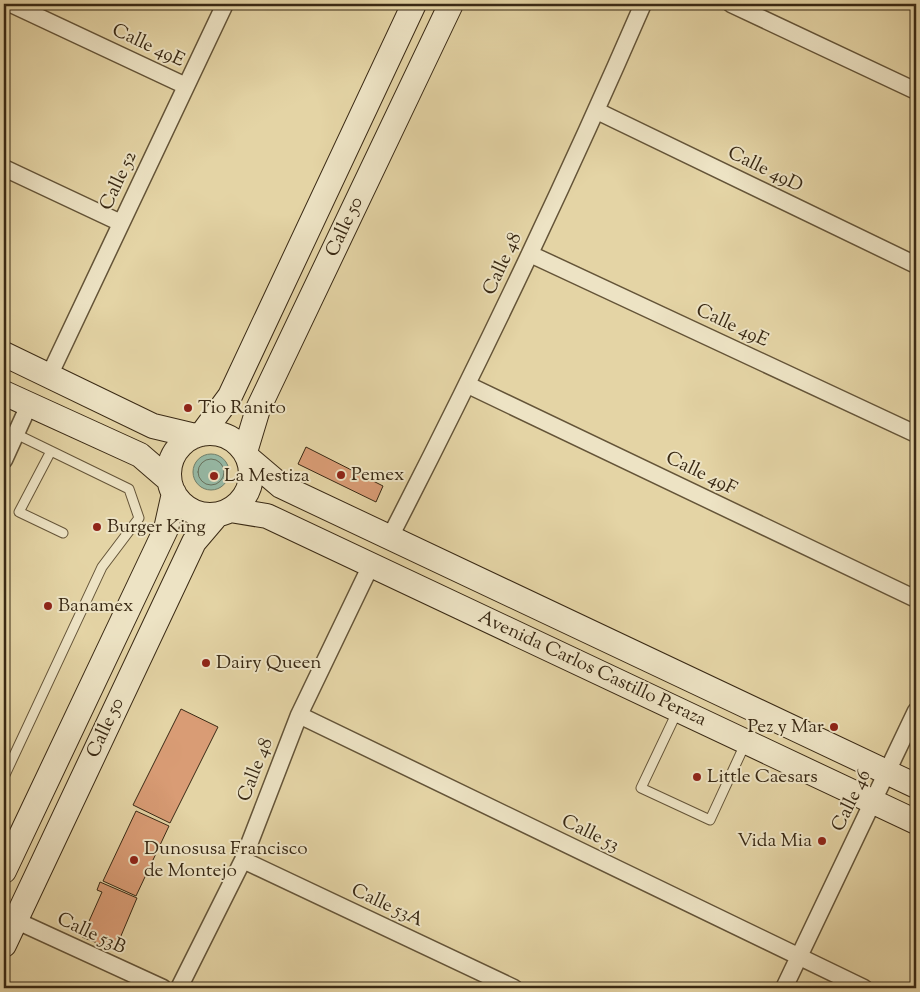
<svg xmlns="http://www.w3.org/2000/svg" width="920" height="992" viewBox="0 0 920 992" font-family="'Sorts Mill Goudy',serif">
<rect width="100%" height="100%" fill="#e4d4a5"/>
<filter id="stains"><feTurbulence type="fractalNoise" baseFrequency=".004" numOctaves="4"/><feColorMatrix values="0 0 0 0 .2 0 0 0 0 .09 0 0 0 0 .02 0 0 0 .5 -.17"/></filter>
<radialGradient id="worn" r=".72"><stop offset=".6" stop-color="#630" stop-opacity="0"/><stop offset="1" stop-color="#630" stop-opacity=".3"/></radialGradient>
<path fill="#96b8a4" stroke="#717f6a" d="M193 472a18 18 0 1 1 36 0a18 18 0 1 1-36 0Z"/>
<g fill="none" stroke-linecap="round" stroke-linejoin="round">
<path stroke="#68705c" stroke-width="1" d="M198 472a13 13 0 1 1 26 0a13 13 0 1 1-26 0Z"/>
</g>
<path fill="#d99c75" stroke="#392914" d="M 306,447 L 383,486 L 376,502 L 298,464 Z
M 181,709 L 218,727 L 170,823 L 133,805 Z
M 136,811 L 169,826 L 136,896 L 103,881 Z
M 100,882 L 137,898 L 115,950 L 82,937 L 102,892 L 97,890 Z"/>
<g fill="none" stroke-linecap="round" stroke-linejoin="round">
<g stroke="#645438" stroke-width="11">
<path id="service" d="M 51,451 L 19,512 L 63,533
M 678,710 L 641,788 L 710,820 L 746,742
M 4,777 L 102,567 L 139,518 L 129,489 L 16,434"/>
</g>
<g stroke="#645438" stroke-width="19">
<path id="minor" d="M 11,4 L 186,86
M 731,4 L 916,91
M 597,111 L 916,265
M 4,168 L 121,223
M 530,254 L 916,434
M 49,376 L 225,4
M 468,385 L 916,599
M 4,460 L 29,405
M 390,537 C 480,362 565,184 643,4
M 299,715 L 864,988
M 243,860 L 514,988
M 4,915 L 163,988
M 179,988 L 243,860 L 299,715 L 371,565
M 784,988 L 916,711"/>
</g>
<g stroke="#392914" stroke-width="26">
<path id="secondary" d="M 4,354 L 153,426 L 195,436
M 4,393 L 140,455 L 169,480
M169 474a41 41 0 1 1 82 0a41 41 0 1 1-82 0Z
M 202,434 L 230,396 L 414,4
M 245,452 L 258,409 L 451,4
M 248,458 L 281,486 L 916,786
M 230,510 L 267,516 L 916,822
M 4,871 L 166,529 L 174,493
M 4,945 L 194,542 L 217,515"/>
</g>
<use href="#service" stroke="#ede3c4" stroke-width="9"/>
<use href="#minor" stroke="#ede3c4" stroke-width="16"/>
<use href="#secondary" stroke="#ede3c4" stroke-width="24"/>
</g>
<g fill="#8f2418" stroke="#ede3c4" stroke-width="2">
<circle cx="188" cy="408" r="5"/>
<circle cx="341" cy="475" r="5"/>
<circle cx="214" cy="476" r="5"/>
<circle cx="97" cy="527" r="5"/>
<circle cx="48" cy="606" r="5"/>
<circle cx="206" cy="663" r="5"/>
<circle cx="834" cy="727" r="5"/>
<circle cx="697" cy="777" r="5"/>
<circle cx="822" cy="841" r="5"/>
<circle cx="134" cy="860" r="5"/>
</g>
<g text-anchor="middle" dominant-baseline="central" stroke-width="4" stroke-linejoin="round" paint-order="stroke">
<g font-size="19" fill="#392914" stroke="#ede3c4">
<text transform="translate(148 46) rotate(25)">Calle 49E</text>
<text transform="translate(765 170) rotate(26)">Calle 49D</text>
<text transform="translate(119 181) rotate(-65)">Calle 52</text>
<text transform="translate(345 227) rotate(-65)">Calle 50</text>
<text transform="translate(503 264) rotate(-65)">Calle 48</text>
<text transform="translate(732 326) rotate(25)">Calle 49E</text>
<text transform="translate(701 474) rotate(26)">Calle 49F</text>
<text transform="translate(592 669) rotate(25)">Avenida Carlos Castillo Peraza</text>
<text transform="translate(106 728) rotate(-65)">Calle 50</text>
<text transform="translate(256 770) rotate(-69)">Calle 48</text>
<text transform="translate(852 801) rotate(-64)">Calle 46</text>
<text transform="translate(590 834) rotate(26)">Calle 53</text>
<text transform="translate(387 906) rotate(25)">Calle 53A</text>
<text transform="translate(91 934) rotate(25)">Calle 53B</text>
</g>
<g font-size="19" fill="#392914" stroke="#ede3c4" text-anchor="start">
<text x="198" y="408">Tio Ranito</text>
<text x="351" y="475">Pemex</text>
<text x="224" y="476">La Mestiza</text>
<text x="107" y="527">Burger King</text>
<text x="58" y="606">Banamex</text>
<text x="216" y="663">Dairy Queen</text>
<text x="824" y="727" text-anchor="end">Pez y Mar</text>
<text x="707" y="777">Little Caesars</text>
<text x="812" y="841" text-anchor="end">Vida Mia</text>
<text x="144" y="849">Dunosusa Francisco<tspan x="144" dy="22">de Montejo</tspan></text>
</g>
</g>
<rect width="920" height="992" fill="none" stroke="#e4d4a5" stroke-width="20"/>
<rect x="5" y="5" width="910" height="982" fill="none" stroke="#392914" stroke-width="2.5"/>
<rect x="10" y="10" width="900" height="972" fill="none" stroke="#392914"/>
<rect width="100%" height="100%" filter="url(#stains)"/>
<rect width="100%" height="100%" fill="url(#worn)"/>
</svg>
